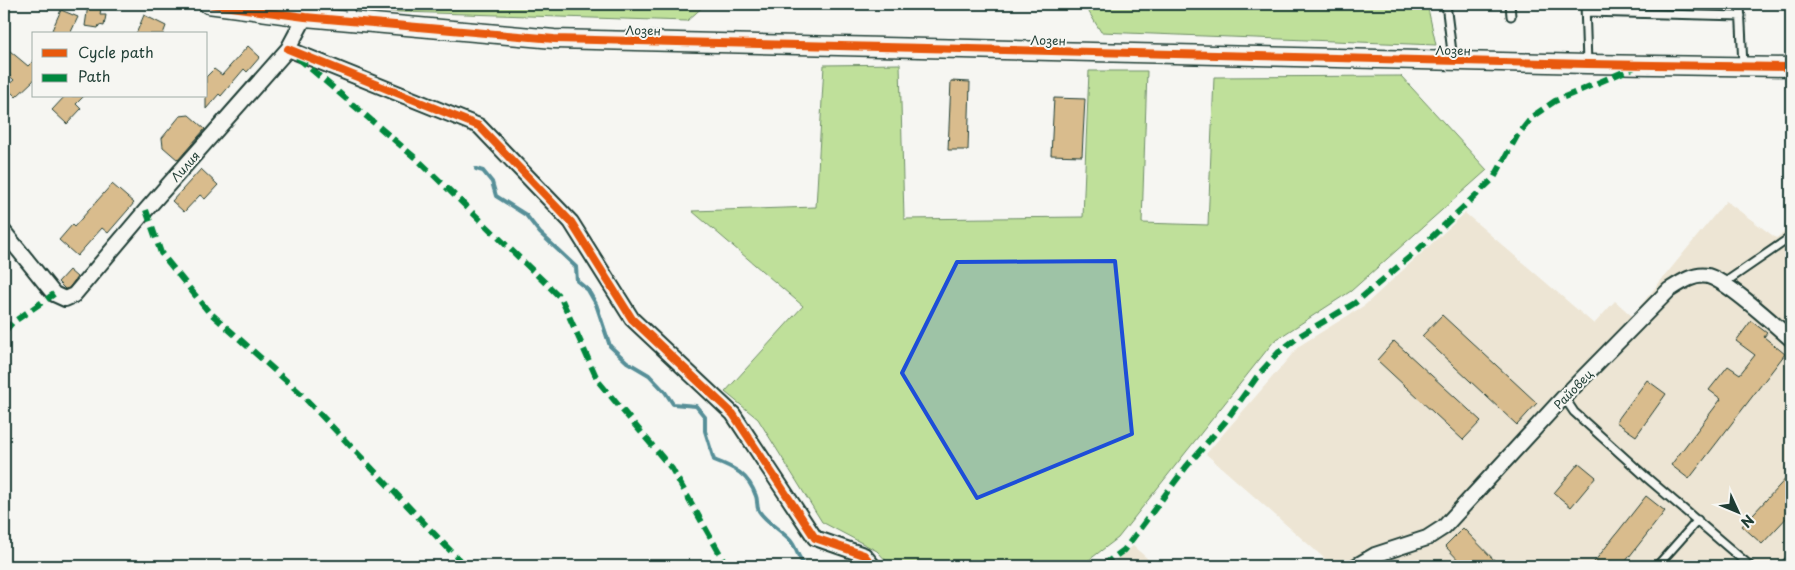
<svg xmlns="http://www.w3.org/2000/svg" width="1795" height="570" viewBox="0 0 1795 570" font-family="'Playpen Sans',sans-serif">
<rect width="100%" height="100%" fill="#f6f6f2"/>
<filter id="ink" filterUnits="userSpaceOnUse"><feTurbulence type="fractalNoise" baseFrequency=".02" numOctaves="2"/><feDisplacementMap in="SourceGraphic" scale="10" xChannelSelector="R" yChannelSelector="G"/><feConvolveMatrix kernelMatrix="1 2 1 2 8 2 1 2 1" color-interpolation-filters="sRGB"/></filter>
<g filter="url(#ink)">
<path fill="#ede5d4" d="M 1726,201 L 1776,238 L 1785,232 L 1791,232 L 1791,566 L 1333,566 L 1206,454 L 1299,346 L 1365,305 L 1465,213 L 1594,324 L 1615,301 L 1632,316 Z
M 1133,546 L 1156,566 L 1108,566 Z"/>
<path fill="#bfe09a" stroke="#6f8e67" d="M 367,4 L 706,4 L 687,21 L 370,11 Z
M 1084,4 L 1427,4 L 1436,45 L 1101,32 Z
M 900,64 L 904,219 L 1083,217 L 1089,71 L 1147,71 L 1142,223 L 1208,225 L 1214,77 L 1401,76 L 1487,170 L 1351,291 L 1274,341 L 1118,538 L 1081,566 L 891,566 L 877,551 L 822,522 L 758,419 L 725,392 L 803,306 L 692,211 L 816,207 L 824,65 Z"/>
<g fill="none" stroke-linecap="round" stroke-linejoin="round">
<path stroke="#568f98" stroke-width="4" d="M 476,169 L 483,171 L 492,182 L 496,196 L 526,215 L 540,233 L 576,267 L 577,281 L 588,290 L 596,304 L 610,346 L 627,362 L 649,375 L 665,392 L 673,404 L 696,406 L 705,417 L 705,431 L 714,460 C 735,468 748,474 756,496 C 758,501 756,506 759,511 C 767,523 781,530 790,540 C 798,549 796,557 806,566"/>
</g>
<path fill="#d9bc8d" stroke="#1f3d34" d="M 88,5 L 101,7 L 100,15 L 106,15 L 104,26 L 99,25 L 98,28 L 85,26 Z
M 61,10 L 78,17 L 70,34 L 60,34 L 52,30 Z
M 144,15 L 166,26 L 163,34 L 136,34 Z
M 4,46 L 28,66 L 34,60 L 34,80 L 16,97 L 6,87 L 14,80 L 4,71 Z
M 248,46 L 260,57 L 247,72 L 244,69 L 221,96 L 219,94 L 206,109 L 206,77 L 214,69 L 222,75 Z
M 951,81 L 970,82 L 968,150 L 948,150 Z
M 65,96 L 84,96 L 76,104 L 81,109 L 67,124 L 52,110 Z
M 1054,98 L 1085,99 L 1082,156 L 1051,155 Z
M 189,115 L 205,129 L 178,160 L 163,147 L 162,138 L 180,116 Z
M 201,169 L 218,185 L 205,199 L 200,195 L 184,212 L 172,201 Z
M 112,184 L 134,203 L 108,233 L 102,228 L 77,256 L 59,240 L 72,225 L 74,227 Z
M 69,270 L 77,277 L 69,288 L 65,289 L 58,282 Z
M 1442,315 L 1537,403 L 1517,425 L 1422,336 Z
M 1751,321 L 1767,333 L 1764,337 L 1785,354 L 1689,479 L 1671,465 L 1721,399 L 1709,390 L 1728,366 L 1740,374 L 1755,355 L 1736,341 Z
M 1394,341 L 1481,421 L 1463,440 L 1377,360 Z
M 1647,380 L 1666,394 L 1636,436 L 1616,422 Z
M 1579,463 L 1596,477 L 1571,507 L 1554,493 Z
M 1791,473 L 1791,513 L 1762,544 L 1742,526 Z
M 1646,496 L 1665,511 L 1622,566 L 1591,566 Z
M 1463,528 L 1500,566 L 1464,566 L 1445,546 Z"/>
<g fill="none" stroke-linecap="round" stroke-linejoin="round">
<g stroke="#1f3d34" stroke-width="11">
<path id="service" d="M 346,4 L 354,19
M 1446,4 L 1453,60
M 1510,4 L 1511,16
M 1585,4 L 1587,63
M 1740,4 L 1743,66
M 1586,12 L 1741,16
M 1724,283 L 1791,237
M 1564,397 L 1574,412 L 1646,477 L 1750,566
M 1657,566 L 1698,520"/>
</g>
<g stroke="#1f3d34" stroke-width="18">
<path id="minor" d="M 288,49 L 479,126 L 571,222 L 632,319 L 733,414 L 815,538 L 864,555 L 873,566
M 4,232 L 54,294 L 65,299 L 74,295 L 146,210 L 288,49 L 305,17
M 1356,566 L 1375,555 L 1427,538 L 1444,527 L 1562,399 L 1669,290 C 1680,283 1694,273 1708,276 C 1727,281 1774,324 1791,339
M 1789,566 L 1791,564"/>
</g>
<g stroke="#1f3d34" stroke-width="21">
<path id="tertiary" d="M 208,4 L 305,17 L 554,39 L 1587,64 L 1791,67"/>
</g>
<use href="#service" stroke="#f6f6f2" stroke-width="7"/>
<use href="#minor" stroke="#f6f6f2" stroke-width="14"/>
<use href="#tertiary" stroke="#f6f6f2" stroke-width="18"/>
<path stroke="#00873e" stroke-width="6" stroke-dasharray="12 6" stroke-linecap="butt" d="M 297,57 L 419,161 L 561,298 L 598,381 L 672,469 L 724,561 L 731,566
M 146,210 L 161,253 L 208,311 L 299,392 L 465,566
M 4,332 L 12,323 L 54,294
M 1102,566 L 1124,550 L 1186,467 L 1225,422 L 1259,374 L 1279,352 L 1301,335 L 1355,303 L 1418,250 L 1494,178 L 1517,136 L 1533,116 L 1555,101 L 1635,67"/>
<g stroke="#f6f6f2" stroke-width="11">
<path id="cycleway" d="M 208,4 L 305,17 L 554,39 L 1587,64 L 1791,67
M 288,49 L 479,126 L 571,222 L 632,319 L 733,414 L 815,538 L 864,555 L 873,566"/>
</g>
<use href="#cycleway" stroke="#e8590c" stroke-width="8"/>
</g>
</g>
<path fill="#1d4ed8" fill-opacity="0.2" stroke="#1d4ed8" stroke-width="4" stroke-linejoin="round" d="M 1115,261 L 1132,434 L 977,498 L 902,373 L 957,262 Z"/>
<g text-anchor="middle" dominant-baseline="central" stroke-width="4" stroke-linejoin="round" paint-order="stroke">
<g font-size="12" fill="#1f3d34" stroke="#f6f6f2">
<text transform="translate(643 30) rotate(1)">Лозен</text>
<text transform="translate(1048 40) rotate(1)">Лозен</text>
<text transform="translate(1453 50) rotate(1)">Лозен</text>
<text transform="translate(185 166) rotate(-48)">Лилия</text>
<text transform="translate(1573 389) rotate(-46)">Райовец</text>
</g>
</g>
<rect width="1795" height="570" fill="none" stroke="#f6f6f2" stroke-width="20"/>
<rect x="10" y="10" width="1775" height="550" fill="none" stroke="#1f3d34" stroke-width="2" filter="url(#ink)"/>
<rect x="32" y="32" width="175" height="65" fill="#f6f6f2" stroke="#a0aca6"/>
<rect x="42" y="49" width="25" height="8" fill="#e8590c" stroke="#a0aca6"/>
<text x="78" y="58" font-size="15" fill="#1f3d34">Cycle path</text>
<rect x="42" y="74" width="25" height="8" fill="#00873e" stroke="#a0aca6"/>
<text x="78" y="82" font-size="15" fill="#1f3d34">Path</text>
<g transform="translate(1738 512) rotate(134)" stroke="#f6f6f2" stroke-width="4" paint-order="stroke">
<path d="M0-4L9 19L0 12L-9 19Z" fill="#1f3d34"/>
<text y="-8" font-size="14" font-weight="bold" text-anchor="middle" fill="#1f3d34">N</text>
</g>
</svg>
